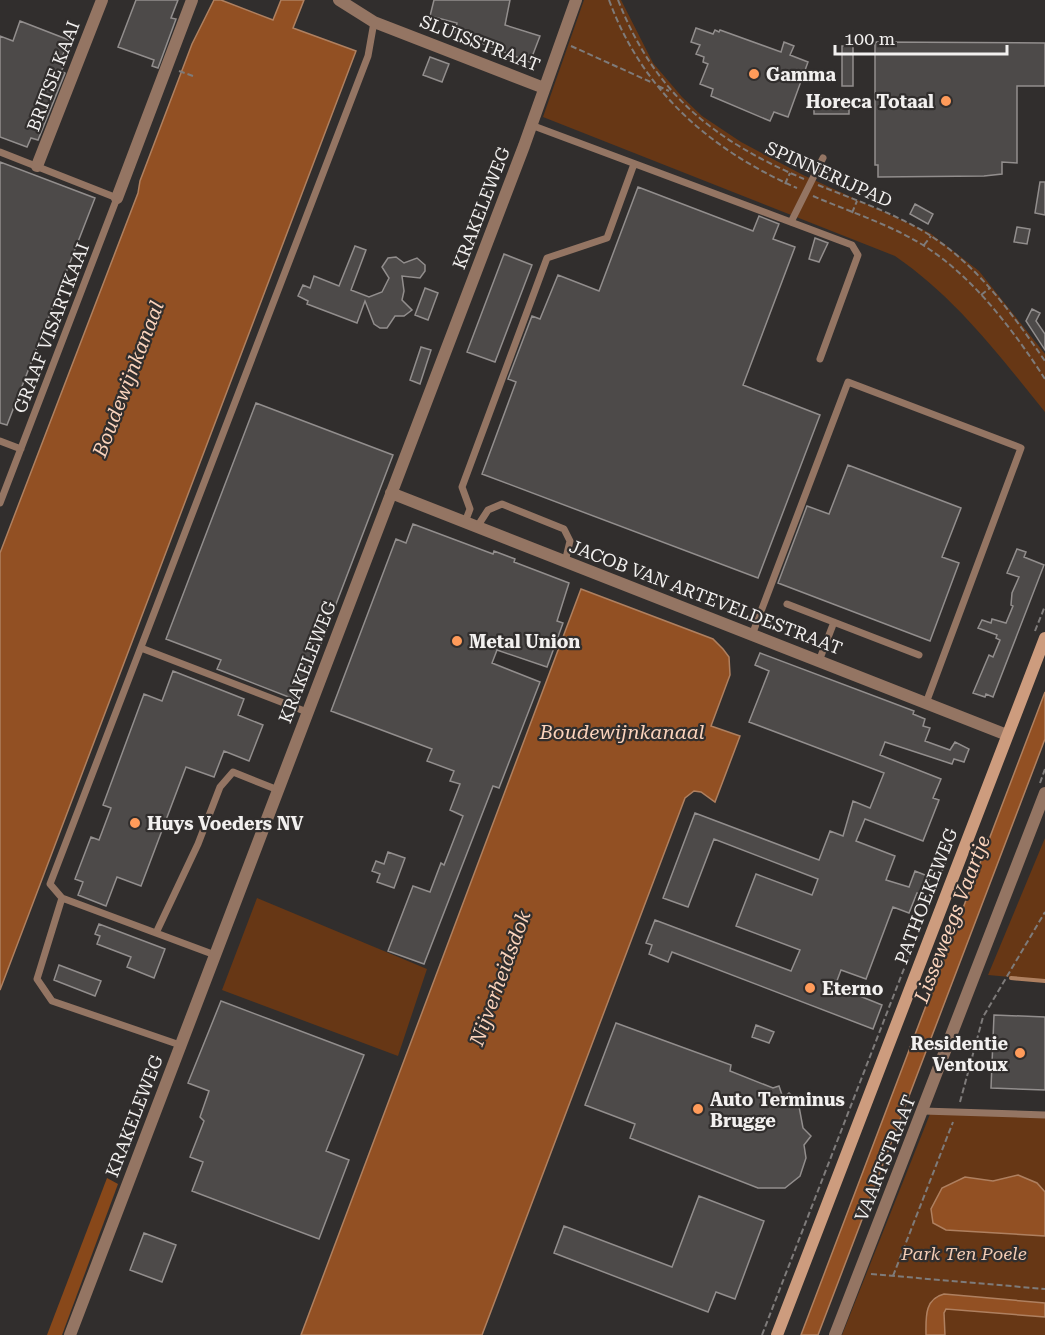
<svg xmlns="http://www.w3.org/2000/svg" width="1045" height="1335" viewBox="0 0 1045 1335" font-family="'Roboto Serif',serif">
<rect width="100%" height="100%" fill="#312e2d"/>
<path fill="#673715" d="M 584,0 L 621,0 L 653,63 L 682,97 L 702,116 L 741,142 L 803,175 L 930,233 L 979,271 L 1045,354 L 1045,412 C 999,355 956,298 895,256 L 543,117 Z
M 1045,838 L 1045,980 L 988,975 Z
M 257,898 L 427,969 L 398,1056 L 222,990 Z
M 930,1114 L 1045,1114 L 1045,1335 L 842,1335 Z"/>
<path fill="#88481a" d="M 107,1178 L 118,1184 L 62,1335 L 47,1335 Z"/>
<path fill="#925023" stroke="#af8060" stroke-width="1.5" d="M 214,0 L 221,0 L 273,20 L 281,0 L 304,0 L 293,28 L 356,51 L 0,990 L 0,553 L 138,193 L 140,181 L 192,44 Z
M 581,589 L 713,639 L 723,649 L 729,657 L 730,675 L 711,726 L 740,736 L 715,802 L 701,792 L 694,791 L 685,798 L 482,1335 L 301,1335 Z
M 1045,692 L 1045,739 L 818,1335 L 801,1335 Z
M 1018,1175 L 1037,1183 L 1045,1192 L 1045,1236 L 946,1230 L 933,1223 L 931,1209 L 942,1188 L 965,1177 L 993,1181 Z
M 944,1294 L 1045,1303 L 1045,1317 L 946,1309 L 944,1313 L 945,1335 L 926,1335 C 926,1318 924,1299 944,1294 Z"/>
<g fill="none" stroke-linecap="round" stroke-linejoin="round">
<path stroke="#af8060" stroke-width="4" d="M 1011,978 L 1045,981"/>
</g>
<path fill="#4d4a49" stroke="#928e8d" stroke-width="1.5" d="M 136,0 L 178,0 L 171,18 L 176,19 L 158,68 L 152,66 L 154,60 L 118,47 Z
M 434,0 L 510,0 L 505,25 L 540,36 L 530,62 L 455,33 L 457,23 L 430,16 Z
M 20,21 L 69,40 L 62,57 L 66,63 L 61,71 L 65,73 L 38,140 L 31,138 L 27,147 L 0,137 L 0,36 L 13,41 Z
M 696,28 L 713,34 L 715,30 L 719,32 L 720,30 L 781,52 L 784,42 L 794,46 L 790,55 L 808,62 L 788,117 L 774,112 L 770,121 L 711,96 L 713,89 L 700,84 L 708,64 L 703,62 L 704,57 L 696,54 L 700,45 L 691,42 Z
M 875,42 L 1045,43 L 1045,86 L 1017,86 L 1017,163 L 1002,162 L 1002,174 L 984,176 L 878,177 L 878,165 L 875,165 Z
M 842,46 L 853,46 L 853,86 L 842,86 Z
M 430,57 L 449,64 L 442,82 L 423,75 Z
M 814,98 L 849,98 L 849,114 L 814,114 Z
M 0,162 L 95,198 L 7,425 L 0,423 Z
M 1040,182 L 1045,182 L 1045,215 L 1035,213 Z
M 638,187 L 753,231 L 759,216 L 779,224 L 773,239 L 795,247 L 743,385 L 820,415 L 758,578 L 482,474 L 516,382 L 508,379 L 532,316 L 540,319 L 558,275 L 599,291 Z
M 915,204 L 933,214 L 928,224 L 910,214 Z
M 1017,227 L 1030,229 L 1027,244 L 1014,242 Z
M 815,238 L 828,243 L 819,262 L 809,259 Z
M 355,246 L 366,250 L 351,290 L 369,297 L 382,292 L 389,278 L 382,267 L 388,258 L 396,257 L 404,263 L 417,258 L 425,265 L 425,271 L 420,278 L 402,276 L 404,291 L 402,300 L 412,310 L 404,316 L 395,316 L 387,328 L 380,328 L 374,324 L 365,301 L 357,323 L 307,304 L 308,301 L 298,296 L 303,285 L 310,288 L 314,276 L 339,286 Z
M 504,254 L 532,265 L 495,362 L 467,352 Z
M 425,288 L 438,293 L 428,320 L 415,315 Z
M 1032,309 L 1040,313 L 1036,321 L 1045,334 L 1045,350 L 1026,321 Z
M 421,347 L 431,350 L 420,384 L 410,380 Z
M 256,403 L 393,455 L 299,701 L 217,669 L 221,660 L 166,639 Z
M 848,465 L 961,508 L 942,557 L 959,563 L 930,641 L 778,583 L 807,506 L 829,514 Z
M 413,524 L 493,554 L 494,551 L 515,559 L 514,562 L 569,583 L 557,621 L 563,623 L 547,667 L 497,650 L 492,663 L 540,682 L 499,788 L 493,786 L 424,964 L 388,951 L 413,886 L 430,892 L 441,863 L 444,865 L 463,816 L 450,810 L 460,784 L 450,781 L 454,771 L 427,761 L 432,749 L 331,711 L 396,539 L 406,543 Z
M 1017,549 L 1026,552 L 1024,557 L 1044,565 L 993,697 L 986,694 L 985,697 L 973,693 L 989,655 L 993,657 L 1000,640 L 996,638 L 997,635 L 978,628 L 982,620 L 991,623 L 992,619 L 1006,623 L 1013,606 L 1011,605 L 1012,593 L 1019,577 L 1007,573 Z
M 760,653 L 914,711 L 913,714 L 925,719 L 923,726 L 930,728 L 925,741 L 950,750 L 955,742 L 969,749 L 964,762 L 954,759 L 952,764 L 885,742 L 880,755 L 941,779 L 933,798 L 939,800 L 923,841 L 865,819 L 856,841 L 895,856 L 886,880 L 909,887 L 915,871 L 930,877 L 923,895 L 917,893 L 909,913 L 893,907 L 866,979 L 841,970 L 835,986 L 882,1005 L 873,1029 L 672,952 L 668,962 L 649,954 L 652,945 L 646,943 L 655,920 L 791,971 L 800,950 L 736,926 L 756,874 L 812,895 L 818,879 L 714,839 L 688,907 L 663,898 L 695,813 L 819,860 L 830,831 L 843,836 L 853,801 L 870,808 L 884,773 L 749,722 L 769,671 L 755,665 Z
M 173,671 L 244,699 L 238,715 L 263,725 L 249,761 L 224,751 L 214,777 L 186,767 L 141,886 L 117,877 L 106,906 L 78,895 L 83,882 L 75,879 L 91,837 L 99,840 L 111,808 L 103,805 L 144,694 L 162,701 Z
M 388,852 L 405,858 L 394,888 L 377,882 L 380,874 L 372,871 L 376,861 L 384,864 Z
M 99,924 L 165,949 L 154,978 L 127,967 L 131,957 L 97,944 L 100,936 L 95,934 Z
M 59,965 L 101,981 L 95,996 L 54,980 Z
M 221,1001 L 364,1055 L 326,1151 L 349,1160 L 319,1239 L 192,1191 L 203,1162 L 190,1157 L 204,1121 L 200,1117 L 209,1091 L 188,1083 Z
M 994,1015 L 1045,1017 L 1045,1090 L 991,1088 Z
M 616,1023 L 731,1065 L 730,1071 L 773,1088 L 779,1086 L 783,1098 L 789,1093 L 798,1101 L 803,1128 L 811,1136 L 804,1145 L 806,1158 L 800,1176 L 785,1188 L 758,1188 L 630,1138 L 635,1124 L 585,1105 Z
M 756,1025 L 774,1032 L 769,1043 L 752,1037 Z
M 699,1196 L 764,1221 L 735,1299 L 716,1292 L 708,1312 L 554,1253 L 564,1226 L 672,1267 Z
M 144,1233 L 176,1245 L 162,1282 L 130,1270 Z"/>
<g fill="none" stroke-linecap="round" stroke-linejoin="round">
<path stroke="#7e7b7a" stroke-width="2" stroke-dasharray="6 3" stroke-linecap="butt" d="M 609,0 C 642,90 710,150 797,188
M 618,0 C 655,94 713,140 804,179
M 571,46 L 653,83
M 179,71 L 193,76
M 658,86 L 669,91
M 785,184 L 790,173
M 818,185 C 855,200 897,214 931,236 C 979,267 1013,315 1045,361
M 813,196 C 850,212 892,225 926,247 C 974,278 1014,331 1045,379
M 852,213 L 857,201
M 924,245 L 931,236
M 981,295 L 990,288
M 1035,631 L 1045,606
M 1040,783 L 1045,769
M 960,1102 L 983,1017 L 1045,912
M 871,1274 L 1045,1289
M 893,1276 L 953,1122
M 762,1335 L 945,863"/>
<path stroke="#947563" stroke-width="7" d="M 531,125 L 852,245 L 858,255 L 820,359
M 0,152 L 117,198 L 0,503
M 791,222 L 823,158
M 0,441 L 21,449
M 465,522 L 470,509 L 462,487 L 547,258 L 607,238 L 634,164
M 477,527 L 488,510 L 502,504 L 564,529 L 570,541 L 565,562
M 787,604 L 919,655
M 752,635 L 848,382 L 1021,448 L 926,703
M 141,648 L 307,712
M 819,661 L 834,622
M 62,898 L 215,955
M 156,933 L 198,844 L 220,787 L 233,772 L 278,790
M 180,1045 L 52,1001 L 37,979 L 62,898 L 50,884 L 368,56 L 374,22
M 923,1111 L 1045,1115"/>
<path stroke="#947563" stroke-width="12" d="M 339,0 L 374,22 L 544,88
M 37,166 L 102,0
M 117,198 L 192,0
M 391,493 L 1007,735
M 70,1335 L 524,146 L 576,0
M 835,1335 L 1045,793"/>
<path stroke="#cd9c7e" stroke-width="12" d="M 777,1335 L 1045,638"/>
</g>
<g fill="#ff9b5a" stroke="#312e2d" stroke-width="2">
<circle cx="754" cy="74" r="6"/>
<circle cx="946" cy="101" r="6"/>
<circle cx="457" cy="641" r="6"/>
<circle cx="135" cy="823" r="6"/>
<circle cx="810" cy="988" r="6"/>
<circle cx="1020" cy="1053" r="6"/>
<circle cx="698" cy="1109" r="6"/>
</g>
<g text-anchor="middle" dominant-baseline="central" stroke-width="4.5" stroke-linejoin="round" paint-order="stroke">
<g font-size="18" fill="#f2f0ef" stroke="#312e2d">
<text transform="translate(480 43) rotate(21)">SLUISSTRAAT</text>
<text transform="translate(53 76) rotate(-69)">BRITSE KAAI</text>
<text transform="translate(829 174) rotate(24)">SPINNERIJPAD</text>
<text transform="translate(481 208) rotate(-69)">KRAKELEWEG</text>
<text transform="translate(51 328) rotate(-69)">GRAAF VISARTKAAI</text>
<text transform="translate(706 597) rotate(21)">JACOB VAN ARTEVELDESTRAAT</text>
<text transform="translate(307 662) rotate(-69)">KRAKELEWEG</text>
<text transform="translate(926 896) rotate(-69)">PATHOEKEWEG</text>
<text transform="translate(134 1116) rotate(-69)">KRAKELEWEG</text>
<text transform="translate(885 1158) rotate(-68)">VAARTSTRAAT</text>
</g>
<g font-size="18" font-weight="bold" fill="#f2f0ef" stroke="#312e2d" text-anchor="start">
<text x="766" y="74">Gamma</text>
<text x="934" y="101" text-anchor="end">Horeca Totaal</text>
<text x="469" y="641">Metal Union</text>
<text x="147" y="823">Huys Voeders NV</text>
<text x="822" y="988">Eterno</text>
<text x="1008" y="1043" text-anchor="end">Residentie<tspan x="1008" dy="21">Ventoux</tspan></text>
<text x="710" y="1099">Auto Terminus<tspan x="710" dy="21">Brugge</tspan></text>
</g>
<g font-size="18" font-style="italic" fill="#f2cbb4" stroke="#312e2d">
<text x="964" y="1253">Park Ten Poele</text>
</g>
<g font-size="20" font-style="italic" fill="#fad3bc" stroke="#312e2d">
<text transform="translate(128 379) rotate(-69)">Boudewijnkanaal</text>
<text x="622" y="732">Boudewijnkanaal</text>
<text transform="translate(952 919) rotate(-69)">Lisseweegs Vaartje</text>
<text transform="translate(500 978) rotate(-70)">Nijverheidsdok</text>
</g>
</g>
<path d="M835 45v9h172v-9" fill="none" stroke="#f2f0ef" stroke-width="3"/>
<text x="844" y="45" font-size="18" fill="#f2f0ef" stroke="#312e2d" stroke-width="4.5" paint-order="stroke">100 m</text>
</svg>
